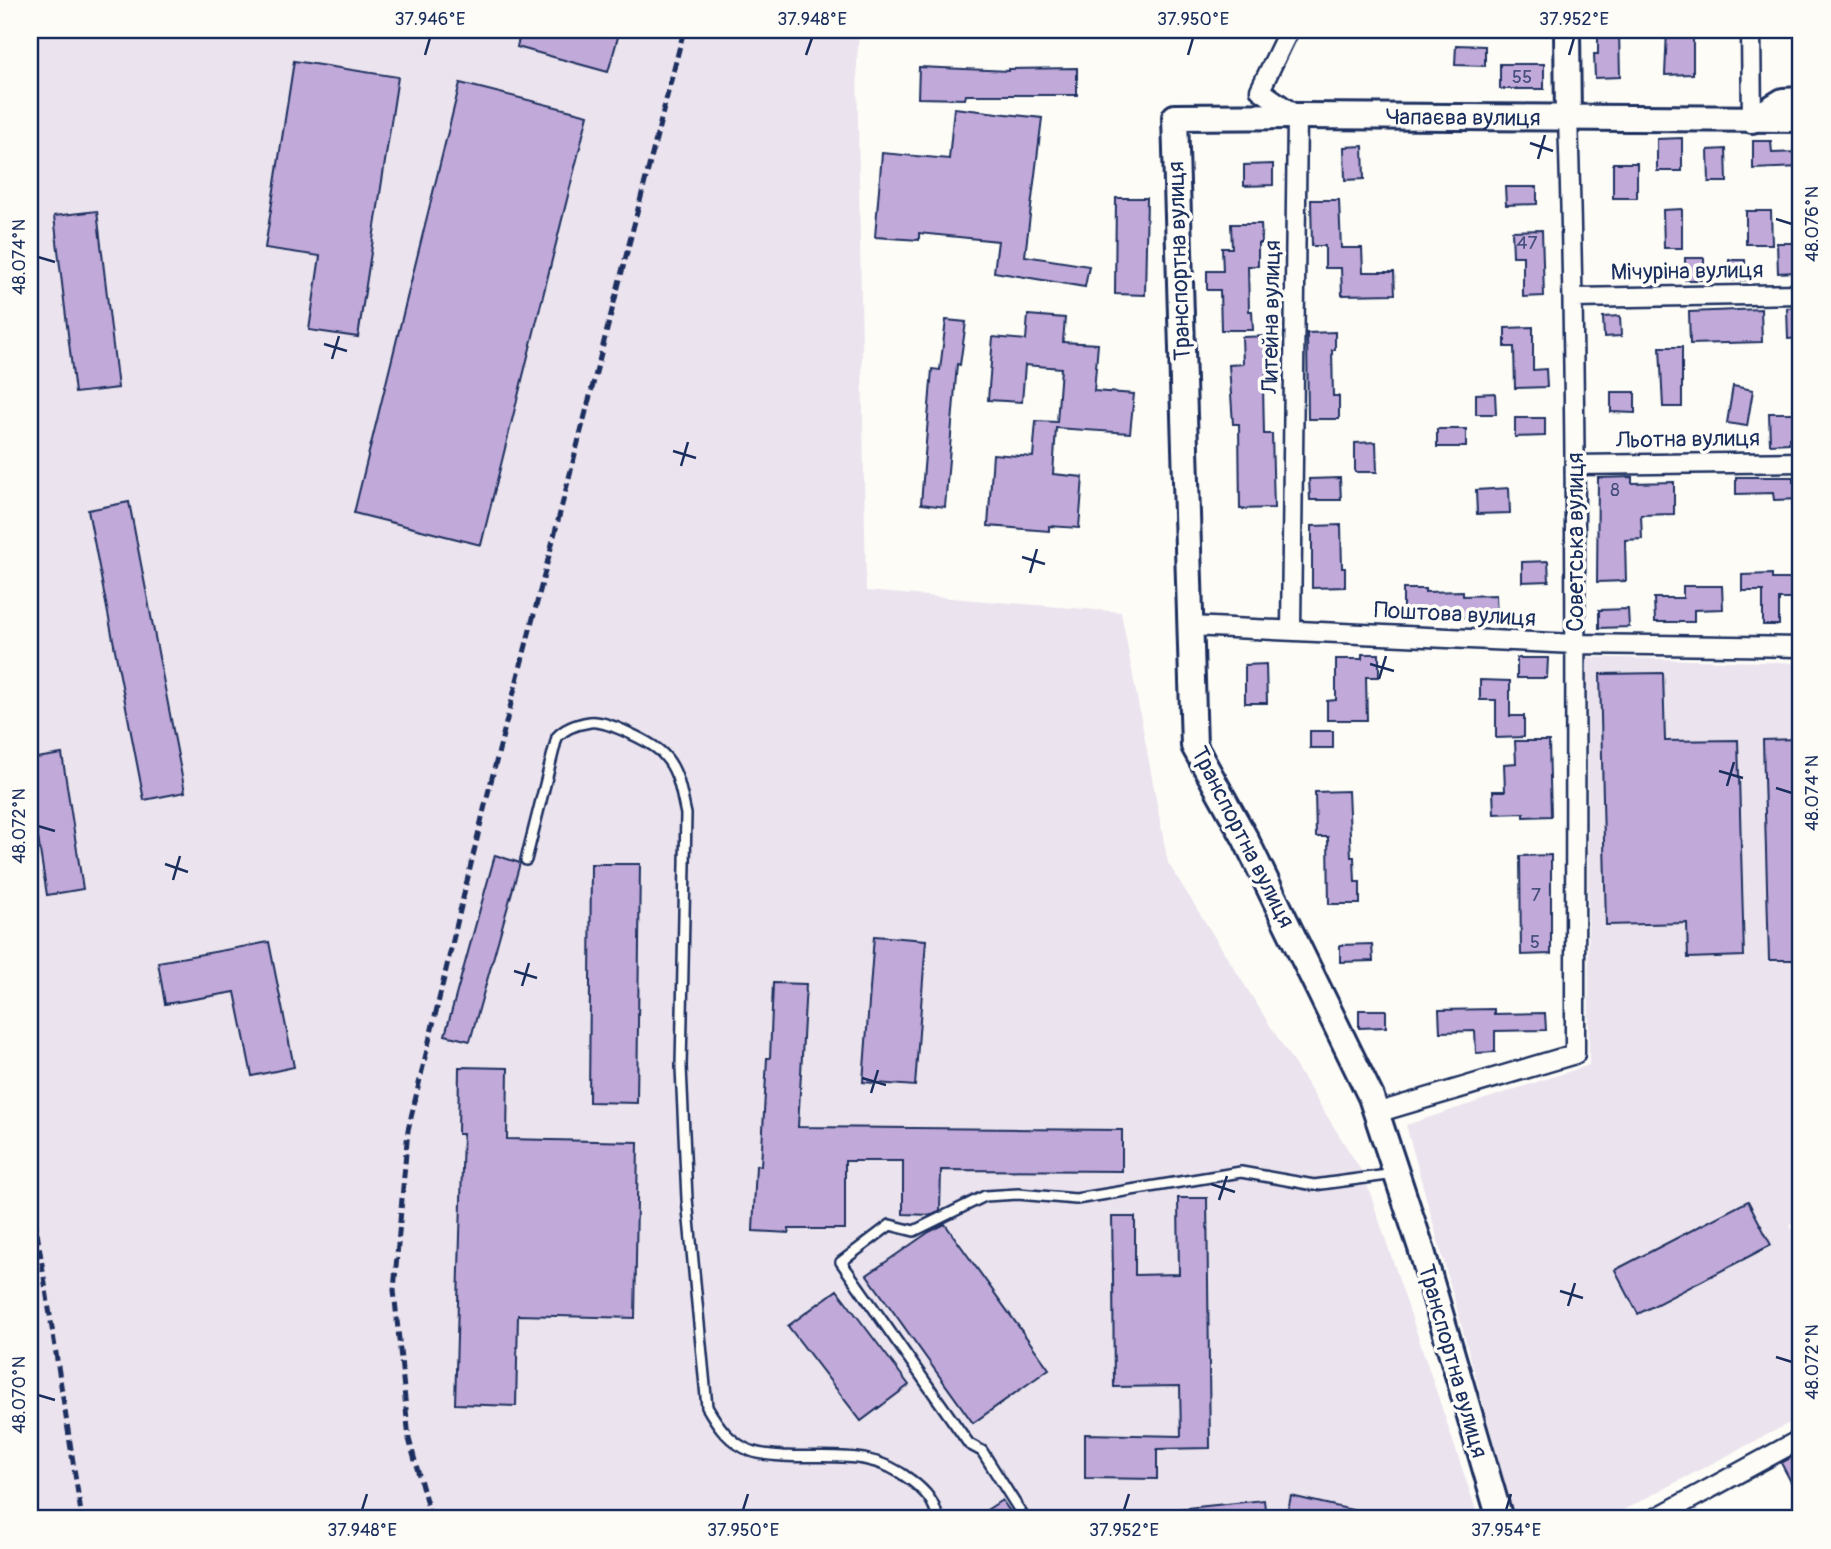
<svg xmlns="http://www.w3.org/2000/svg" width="1831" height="1549" viewBox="0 0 1831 1549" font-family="Pangolin,sans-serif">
<rect width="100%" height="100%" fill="#fdfcf7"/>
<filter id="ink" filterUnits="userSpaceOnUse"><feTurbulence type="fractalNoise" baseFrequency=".0143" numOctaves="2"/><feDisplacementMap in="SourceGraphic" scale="14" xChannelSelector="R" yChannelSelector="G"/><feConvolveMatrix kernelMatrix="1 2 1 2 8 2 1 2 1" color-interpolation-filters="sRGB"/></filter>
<g filter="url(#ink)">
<path fill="#ebe3ee" d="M 30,30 L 859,30 L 857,62 L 866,591 L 1121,612 L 1168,863 L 1364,1175 L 1479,1519 L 30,1519 Z
M 900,30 L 1111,30 L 1110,35 L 900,32 Z
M 1587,657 L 1801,663 L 1801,1219 L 1789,1225 L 1801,1247 L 1801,1417 L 1606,1519 L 1515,1519 L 1406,1125 L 1589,1065 Z"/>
<path fill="#c1aad9" stroke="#1b2f5e" stroke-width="2" d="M 521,30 L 620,30 L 608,72 L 517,47 Z
M 1598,30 L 1619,30 L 1620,77 L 1595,78 L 1594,54 L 1598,54 Z
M 1667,30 L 1693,30 L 1693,74 L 1665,75 Z
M 1456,45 L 1485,46 L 1485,66 L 1455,65 Z
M 294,61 L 398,77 L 358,337 L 309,330 L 320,256 L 265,248 Z
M 1500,64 L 1544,64 L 1544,89 L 1500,89 Z
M 919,67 L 1009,71 L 1009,69 L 1077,68 L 1077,95 L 966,95 L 965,99 L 918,98 Z
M 460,83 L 588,115 L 481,545 L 354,513 Z
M 954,108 L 1042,118 L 1025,256 L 1089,266 L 1085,287 L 994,272 L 998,241 L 919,233 L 919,240 L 875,237 L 882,153 L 949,159 Z
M 1682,138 L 1682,171 L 1657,171 L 1657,139 Z
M 1753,141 L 1771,141 L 1772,153 L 1801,152 L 1801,167 L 1753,169 Z
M 1363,146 L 1364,179 L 1345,180 L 1344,147 Z
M 1726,149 L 1727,182 L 1709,182 L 1708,150 Z
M 1613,163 L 1637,163 L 1637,198 L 1613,198 Z
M 1273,164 L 1273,185 L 1244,186 L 1244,165 Z
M 1505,187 L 1537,187 L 1537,204 L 1506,205 Z
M 1116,198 L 1147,198 L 1145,295 L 1115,294 Z
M 1311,200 L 1339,200 L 1341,248 L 1362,248 L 1363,272 L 1394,272 L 1395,294 L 1342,295 L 1341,268 L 1325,268 L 1325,246 L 1312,246 Z
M 1682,209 L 1682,248 L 1664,248 L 1663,210 Z
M 97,211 L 118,388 L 75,393 L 54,216 Z
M 1746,211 L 1771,211 L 1772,244 L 1746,244 Z
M 1231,224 L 1261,224 L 1262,243 L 1258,243 L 1258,266 L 1248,266 L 1249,311 L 1252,311 L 1253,330 L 1221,330 L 1220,290 L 1207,290 L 1207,271 L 1223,271 L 1222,248 L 1232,248 Z
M 1542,230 L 1544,296 L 1523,297 L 1523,256 L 1513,256 L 1512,231 Z
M 1777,243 L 1795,243 L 1796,272 L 1778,273 Z
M 1685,258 L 1704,258 L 1704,280 L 1685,280 Z
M 1729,260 L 1745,260 L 1746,280 L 1729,280 Z
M 1801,307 L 1801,338 L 1788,339 L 1787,308 Z
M 1761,309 L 1762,342 L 1690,344 L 1689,312 Z
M 1028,315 L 1065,318 L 1063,342 L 1098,344 L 1094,391 L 1134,394 L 1130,433 L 1056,428 L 1053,474 L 1083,477 L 1079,528 L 1049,526 L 1049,531 L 988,526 L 993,454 L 1033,457 L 1036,421 L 1057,422 L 1061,368 L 1025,365 L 1022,402 L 988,400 L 993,337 L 1026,340 Z
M 1620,316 L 1621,336 L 1604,337 L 1603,317 Z
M 946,320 L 966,322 L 960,365 L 957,364 L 945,507 L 921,504 L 932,369 L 940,370 Z
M 1533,327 L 1533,370 L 1546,369 L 1547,387 L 1515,388 L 1514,347 L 1505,347 L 1505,328 Z
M 1335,332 L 1335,350 L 1332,350 L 1333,396 L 1339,396 L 1339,419 L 1308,419 L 1307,333 Z
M 1271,336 L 1272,358 L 1266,358 L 1266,384 L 1263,384 L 1264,434 L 1272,434 L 1274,508 L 1240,509 L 1239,424 L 1233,424 L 1229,365 L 1243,364 L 1242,337 Z
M 1660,347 L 1682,347 L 1682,407 L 1663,407 Z
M 1733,386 L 1753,390 L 1747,426 L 1727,423 Z
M 1611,392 L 1635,392 L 1635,413 L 1611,412 Z
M 1495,393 L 1496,414 L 1476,414 L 1476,394 Z
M 1769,413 L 1801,413 L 1801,438 L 1789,438 L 1789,443 L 1770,444 Z
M 1515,418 L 1545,418 L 1545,436 L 1515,437 Z
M 1437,429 L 1466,429 L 1466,447 L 1437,447 Z
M 1376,442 L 1377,472 L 1355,472 L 1355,443 Z
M 1632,477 L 1632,483 L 1674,482 L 1674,514 L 1641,515 L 1642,539 L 1625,540 L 1626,581 L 1597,582 L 1598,478 Z
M 1736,477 L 1793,477 L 1793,482 L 1801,481 L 1801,499 L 1774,500 L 1773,493 L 1736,494 Z
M 1340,478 L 1341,500 L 1310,500 L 1309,479 Z
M 1509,488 L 1510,513 L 1477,514 L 1476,490 Z
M 129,502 L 185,792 L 144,800 L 88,510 Z
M 1341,525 L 1342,568 L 1345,568 L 1345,587 L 1312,588 L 1312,526 Z
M 1548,561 L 1549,581 L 1522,582 L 1522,562 Z
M 1772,574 L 1772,579 L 1801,579 L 1801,599 L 1779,599 L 1779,625 L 1763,625 L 1763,591 L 1742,591 L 1742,575 Z
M 1683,586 L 1722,586 L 1723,609 L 1694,610 L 1694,622 L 1655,622 L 1654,598 L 1683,598 Z
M 1403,589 L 1425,589 L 1425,592 L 1463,591 L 1463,596 L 1496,595 L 1497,621 L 1477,622 L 1477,617 L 1433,618 L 1432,614 L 1403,615 Z
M 1628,609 L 1629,627 L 1599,628 L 1599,610 Z
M 1362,654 L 1379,654 L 1379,677 L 1366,677 L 1367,720 L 1327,720 L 1327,701 L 1336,700 L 1336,659 L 1362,659 Z
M 1517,658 L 1548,658 L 1547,678 L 1517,678 Z
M 1266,664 L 1267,703 L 1245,703 L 1245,665 Z
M 1663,673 L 1665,741 L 1738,740 L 1744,956 L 1688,958 L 1687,923 L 1606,925 L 1600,674 Z
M 1480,680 L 1510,681 L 1510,716 L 1524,716 L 1524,737 L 1496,738 L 1496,700 L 1480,700 Z
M 1310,731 L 1333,731 L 1333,748 L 1310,748 Z
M 1800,739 L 1801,960 L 1769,960 L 1763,740 Z
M 1515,741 L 1549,741 L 1551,816 L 1524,817 L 1524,813 L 1494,814 L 1493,791 L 1505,791 L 1504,764 L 1516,763 Z
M 62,754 L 83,889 L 47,895 L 30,787 L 30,759 Z
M 1348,791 L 1351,857 L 1354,857 L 1355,882 L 1360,882 L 1360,904 L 1329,904 L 1328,837 L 1316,837 L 1315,792 Z
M 495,855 L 520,863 L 470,1041 L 445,1035 Z
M 1551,855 L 1551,954 L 1521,955 L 1520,856 Z
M 591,864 L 640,864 L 637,1103 L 589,1102 Z
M 874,936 L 926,940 L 915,1086 L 863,1082 Z
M 269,942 L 294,1067 L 252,1076 L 235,992 L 165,1004 L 158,962 Z
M 1372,944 L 1373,961 L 1340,962 L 1340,945 Z
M 773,983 L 806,984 L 798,1127 L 1122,1130 L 1122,1171 L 941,1170 L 940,1210 L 931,1215 L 903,1214 L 903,1161 L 845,1161 L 845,1229 L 789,1229 L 789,1233 L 753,1231 L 756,1165 L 761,1166 L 767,1058 L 770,1058 Z
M 1494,1009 L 1494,1014 L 1545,1013 L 1546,1030 L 1495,1031 L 1495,1052 L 1476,1053 L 1475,1031 L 1440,1032 L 1439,1010 Z
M 1359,1010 L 1386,1010 L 1386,1027 L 1359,1028 Z
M 459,1067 L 508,1068 L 507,1139 L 638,1142 L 635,1318 L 518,1315 L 516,1406 L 455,1404 L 463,1134 L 458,1134 Z
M 1178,1198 L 1207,1198 L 1210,1448 L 1157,1449 L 1157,1479 L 1085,1478 L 1085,1434 L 1181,1436 L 1180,1386 L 1114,1387 L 1113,1275 L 1112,1217 L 1135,1217 L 1135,1275 L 1179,1274 Z
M 1748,1201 L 1771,1245 L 1638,1314 L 1615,1270 Z
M 945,1224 L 1049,1369 L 973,1423 L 867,1275 L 929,1232 Z
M 837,1290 L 909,1385 L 861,1421 L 788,1326 Z
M 1801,1452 L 1801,1501 L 1781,1463 Z
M 1291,1496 L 1370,1514 L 1370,1519 L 1286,1519 Z
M 1002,1500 L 1011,1513 L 1001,1519 L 973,1519 Z
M 1264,1500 L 1266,1519 L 1169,1519 L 1168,1510 Z"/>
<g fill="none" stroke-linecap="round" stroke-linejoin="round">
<g stroke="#1b2f5e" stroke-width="14">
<path id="lane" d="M 526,860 L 557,737 C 565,728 577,724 590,722 C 606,720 652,742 663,754 C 679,770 681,793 686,814 L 681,1067 L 687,1199 L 707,1407 C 718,1426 730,1443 751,1451 C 761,1455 773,1455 783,1456 C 831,1459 871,1448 912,1481 C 926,1492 934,1501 938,1519
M 1025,1519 L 982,1451 L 969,1444 L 841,1262 L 890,1225 L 914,1231 L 985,1196 L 1018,1194 L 1076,1199 L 1241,1172 L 1314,1185 L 1395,1174"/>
</g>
<g stroke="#1b2f5e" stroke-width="23">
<path id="street" d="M 1289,30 L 1260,90 L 1297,116 L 1291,630
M 1751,30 L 1752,120
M 1574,298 L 1801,294
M 1576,465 L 1801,462
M 1190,626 L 1575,644 L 1801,647
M 1376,1113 L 1575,1054 C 1575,741 1578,429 1568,117
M 1654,1519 L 1801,1439"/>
</g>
<g stroke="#1b2f5e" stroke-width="30">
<g id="secondary">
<path d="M 1567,30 L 1568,117"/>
<path d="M 1752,120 L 1783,101 L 1801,100"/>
<path id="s1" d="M 1500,1519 L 1421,1248 L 1371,1097 L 1245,838 L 1194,746 L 1175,117 L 1297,116 L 1801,119"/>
</g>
</g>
<use href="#lane" stroke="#fdfcf7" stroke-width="9"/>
<use href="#street" stroke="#fdfcf7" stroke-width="18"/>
<use href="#secondary" stroke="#fdfcf7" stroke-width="24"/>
<path stroke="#1b2f5e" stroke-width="5" stroke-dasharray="10 5" stroke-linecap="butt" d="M 30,1188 L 82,1519
M 431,1519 L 409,1439 L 394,1290 L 408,1130 L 486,801 L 684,30"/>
</g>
</g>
<path fill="none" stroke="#1b2f5e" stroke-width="2.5" d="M 425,55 L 430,38M 806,55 L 812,38M 1188,55 L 1193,38M 1569,55 L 1574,38M 1530,143 L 1553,151M 1538,159 L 1545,135M 1776,219 L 1792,224M 38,257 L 55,262M 324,344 L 347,351M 332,359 L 339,336M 673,451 L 696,458M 681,466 L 688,442M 1022,557 L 1045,564M 1030,573 L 1037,549M 1370,664 L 1394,671M 1379,679 L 1386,656M 1719,771 L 1743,778M 1727,786 L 1734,762M 1776,788 L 1792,793M 38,826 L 55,831M 165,864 L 188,872M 173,880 L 180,856M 514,971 L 537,978M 522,986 L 529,963M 862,1078 L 886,1085M 871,1093 L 878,1070M 1211,1184 L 1235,1192M 1219,1200 L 1227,1176M 1560,1291 L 1583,1298M 1568,1306 L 1575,1283M 1776,1357 L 1792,1362M 38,1395 L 55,1400M 362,1510 L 367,1494M 743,1510 L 748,1494M 1124,1510 L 1129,1494M 1506,1510 L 1511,1494"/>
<g text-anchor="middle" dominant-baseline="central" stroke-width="7" stroke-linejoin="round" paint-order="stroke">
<g font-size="19" fill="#444e7d">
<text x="1522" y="77">55</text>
<text x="1527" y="243">47</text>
<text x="1615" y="490">8</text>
<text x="1536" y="895">7</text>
<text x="1535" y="942">5</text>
</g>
<g font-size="23" fill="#1b2f5e" stroke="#fdfcf7">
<text stroke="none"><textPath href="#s1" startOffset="1752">Чапаєва вулиця</textPath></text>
<text transform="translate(1179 261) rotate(-92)">Транспортна вулиця</text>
<text transform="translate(1687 271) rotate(-1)">Мічуріна вулиця</text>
<text transform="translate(1271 317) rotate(-89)">Литейна вулиця</text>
<text transform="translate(1688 439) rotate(-1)">Льотна вулиця</text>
<text transform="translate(1575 542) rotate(-90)">Советська вулиця</text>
<text transform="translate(1455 614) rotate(3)">Поштова вулиця</text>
<text transform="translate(1243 837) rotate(63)">Транспортна вулиця</text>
<text transform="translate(1453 1361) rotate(74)">Транспортна вулиця</text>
</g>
</g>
<rect width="1831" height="1549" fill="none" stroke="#fdfcf7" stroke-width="77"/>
<rect x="38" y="38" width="1754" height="1472" fill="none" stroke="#1b2f5e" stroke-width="2.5"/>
<g font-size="18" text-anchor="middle" fill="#1b2f5e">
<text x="430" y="25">37.946°E</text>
<text x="812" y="25">37.948°E</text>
<text x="1193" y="25">37.950°E</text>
<text x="1574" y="25">37.952°E</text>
<text transform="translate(1812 224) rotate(-90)" y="6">48.076°N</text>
<text transform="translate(19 257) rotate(-90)" y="6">48.074°N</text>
<text transform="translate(1812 793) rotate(-90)" y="6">48.074°N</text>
<text transform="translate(19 826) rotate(-90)" y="6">48.072°N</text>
<text transform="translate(1812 1362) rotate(-90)" y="6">48.072°N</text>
<text transform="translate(19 1395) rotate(-90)" y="6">48.070°N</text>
<text x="362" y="1536">37.948°E</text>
<text x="743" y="1536">37.950°E</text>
<text x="1124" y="1536">37.952°E</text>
<text x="1506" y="1536">37.954°E</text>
</g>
</svg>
